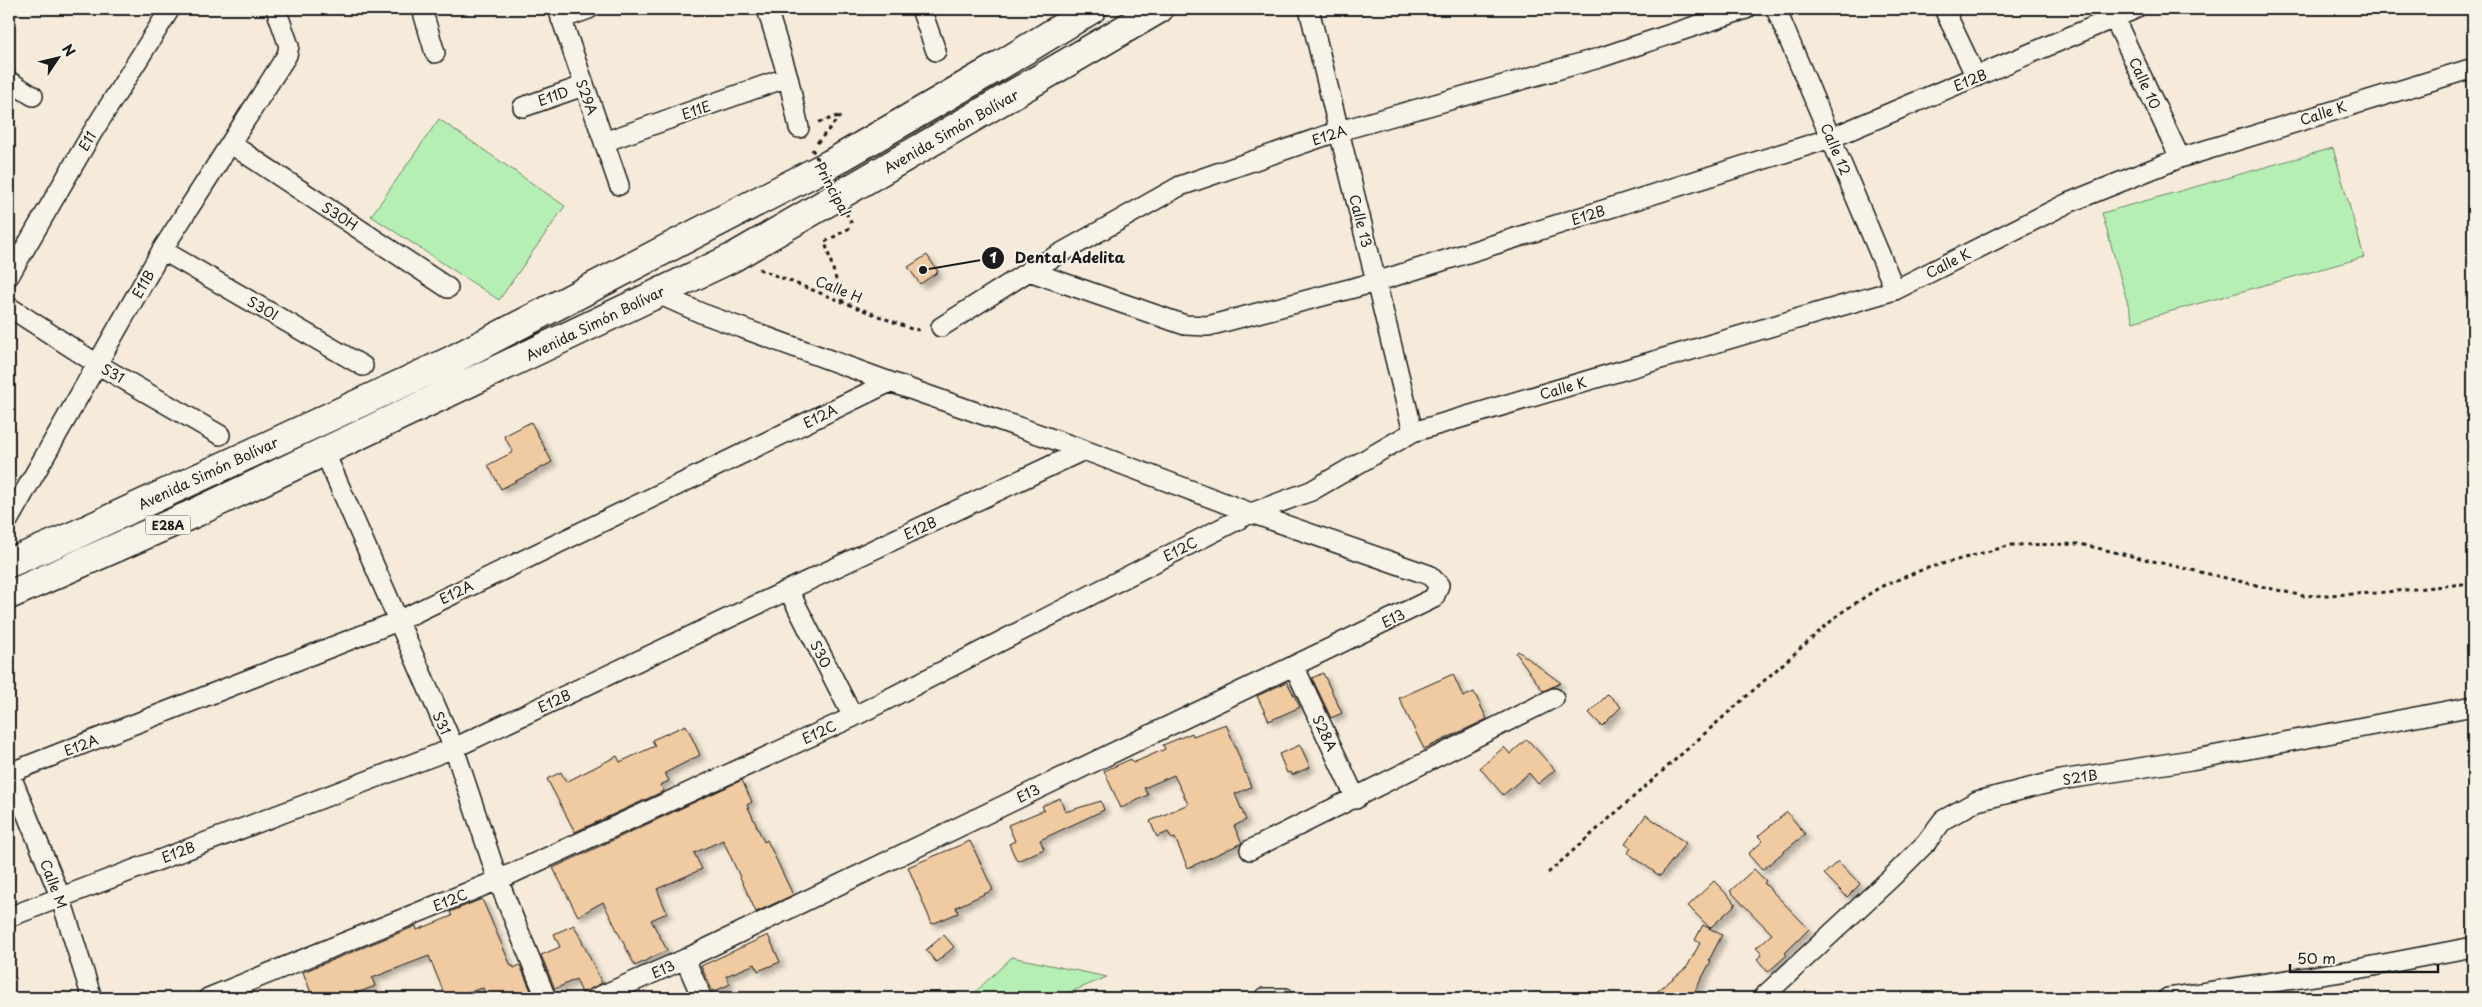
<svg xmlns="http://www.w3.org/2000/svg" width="2482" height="1007" viewBox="0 0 2482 1007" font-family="'Playpen Sans',sans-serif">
<defs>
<filter id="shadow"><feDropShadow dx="4.5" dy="4.5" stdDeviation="2.5" flood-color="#0004"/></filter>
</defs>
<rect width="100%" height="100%" fill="#f6ebda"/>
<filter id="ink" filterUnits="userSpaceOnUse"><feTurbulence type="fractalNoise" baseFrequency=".02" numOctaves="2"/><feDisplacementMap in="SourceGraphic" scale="10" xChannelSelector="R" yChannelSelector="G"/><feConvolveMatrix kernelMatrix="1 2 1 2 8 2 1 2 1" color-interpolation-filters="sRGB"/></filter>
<g filter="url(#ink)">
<path fill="#b6efb3" stroke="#698668" d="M 439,119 L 565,206 L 499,300 L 371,216 Z
M 2333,148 L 2364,257 L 2133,322 L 2102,213 Z
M 1012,957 L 1107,977 L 1056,998 L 969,998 Z"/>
<path fill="#f0caa0" stroke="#1c1c1c" filter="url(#shadow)" d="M 927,255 L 938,272 L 920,284 L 908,267 Z
M 531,422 L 552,462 L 501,489 L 488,465 L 513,452 L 504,436 Z
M 1518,651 L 1561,683 L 1543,691 L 1516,653 Z
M 1323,673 L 1342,713 L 1331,718 L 1312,678 Z
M 1453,674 L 1463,697 L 1474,692 L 1487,719 L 1424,749 L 1399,698 Z
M 1287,682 L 1300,707 L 1269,721 L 1257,696 Z
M 1608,694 L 1621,707 L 1602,726 L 1589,713 Z
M 1226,724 L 1251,787 L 1235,794 L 1246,820 L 1234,826 L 1242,843 L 1188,868 L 1175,838 L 1172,839 L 1168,832 L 1157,837 L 1150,821 L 1188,804 L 1174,775 L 1144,788 L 1148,795 L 1121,808 L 1104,771 L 1131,759 L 1133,763 L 1165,749 L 1163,745 L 1192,733 L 1193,736 Z
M 686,725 L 700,755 L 665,773 L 669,781 L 660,785 L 664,791 L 575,832 L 547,779 L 561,772 L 566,782 L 617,756 L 620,762 L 655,746 L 652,740 Z
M 1527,739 L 1555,770 L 1538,784 L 1529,773 L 1503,795 L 1480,768 L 1504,747 L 1510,754 Z
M 1300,745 L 1310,767 L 1292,775 L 1291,772 L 1287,773 L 1279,754 Z
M 742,780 L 752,802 L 747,805 L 764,842 L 767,840 L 793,895 L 756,912 L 723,840 L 694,853 L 702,869 L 657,889 L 667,913 L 651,920 L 667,950 L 635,966 L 603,902 L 578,916 L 553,868 Z
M 1060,798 L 1065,812 L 1101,801 L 1104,810 L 1040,840 L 1044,849 L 1017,861 L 1009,844 L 1015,841 L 1008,825 L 1044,810 L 1042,806 Z
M 1787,812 L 1805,834 L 1762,870 L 1748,854 L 1763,841 L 1758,836 Z
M 1646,815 L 1686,843 L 1660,876 L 1628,853 L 1631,848 L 1625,844 Z
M 970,841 L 993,890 L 956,907 L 958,913 L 932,924 L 908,867 Z
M 1838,861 L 1860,884 L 1847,897 L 1824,874 Z
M 1754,869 L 1766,881 L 1764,883 L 1809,929 L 1785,953 L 1787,955 L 1768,972 L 1757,959 L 1762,954 L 1756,948 L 1772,934 L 1730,891 Z
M 1714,881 L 1736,904 L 1710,928 L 1688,906 Z
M 482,899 L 511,966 L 513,966 L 514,968 L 520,965 L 534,998 L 487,998 L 483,988 L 446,998 L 429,956 L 372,978 L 375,986 L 344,998 L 313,998 L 303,972 L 416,926 L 417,930 L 452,916 L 450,912 Z
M 574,925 L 602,983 L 582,993 L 576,979 L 555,989 L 541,955 L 560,947 L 554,934 Z
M 1703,925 L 1722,935 L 1709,960 L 1711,961 L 1691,998 L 1649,998 L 1687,967 L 1700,943 L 1695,940 Z
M 768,935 L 780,962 L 758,971 L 755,964 L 726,976 L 730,984 L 713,992 L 701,966 Z
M 944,935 L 954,947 L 936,962 L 926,950 Z"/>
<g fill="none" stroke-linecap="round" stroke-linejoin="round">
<g stroke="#1c1c1c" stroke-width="22">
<path id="street" d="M 422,9 L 435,53
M 558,9 L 619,185
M 767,9 L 788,77 L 799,128
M 921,9 L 936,51
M 1309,9 L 1413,432
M 1776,9 L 1895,290
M 1944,9 L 1976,77
M 2110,9 L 2180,158
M 561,19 L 589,9
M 9,81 L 33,96
M 523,107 L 583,86
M 604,142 L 788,77
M 231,144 L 448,288
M 162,250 L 363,366
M 1029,271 L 1185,325 L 1208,326 L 1376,282 L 1831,138 L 2135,9
M 9,276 L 92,133 L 170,9
M 9,307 L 97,364 L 220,435
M 941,327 L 1029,271 L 1180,186 L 1339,131 L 1599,58 L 1746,9
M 325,453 L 454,748 L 498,880 L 546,998
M 9,519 L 162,250 L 287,55 L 289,46 L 276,9
M 789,591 L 853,717
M 1294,666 L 1356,799
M 9,771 L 60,896 L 92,998
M 9,773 L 398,621 L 890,382
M 1250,850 L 1554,698
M 9,917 L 454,748 L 1084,450
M 685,959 L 702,998
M 208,998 L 498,880 L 853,717 L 1251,513 L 1311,491 L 1413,432 L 1895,290 L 2068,203 L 2180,158 L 2473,68
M 596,998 L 685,959 L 1434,598 L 1439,585 L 1429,575 L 1251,513 L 1084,450 L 890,382 L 701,313 L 656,293
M 1264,998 L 1285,998
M 1762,998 L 1892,877 L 1926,843 L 1943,820 L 1977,801 L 2061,780 L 2191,760 L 2473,706
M 2168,998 L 2347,971 L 2473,947"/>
</g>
<g stroke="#1c1c1c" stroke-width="31">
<path id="highway" d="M 9,563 L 75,535 L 450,361 L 830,164 L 999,66 L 1092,9
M 9,595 L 197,512 L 732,258 L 1159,9"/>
</g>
<path stroke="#1c1c1c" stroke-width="3" stroke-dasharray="4 4" stroke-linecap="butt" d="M 817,143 L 841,115 L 817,123
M 759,269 L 914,330 L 923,329
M 843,303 L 825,242 L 853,226
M 1548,873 L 1839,614 L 1880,587 L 1924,569 L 2012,545 L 2080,544 L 2303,596 L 2376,593 L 2473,583"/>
<use href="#street" stroke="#f7f3e8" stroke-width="19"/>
<use href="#highway" stroke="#f7f3e8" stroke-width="28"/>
<path stroke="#1c1c1c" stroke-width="3" stroke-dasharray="4 4" stroke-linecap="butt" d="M 812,149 L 853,226"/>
</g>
</g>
<g text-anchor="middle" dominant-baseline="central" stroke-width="4" stroke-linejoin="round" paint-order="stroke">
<rect fill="#f7f3e8" stroke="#5e5c59" stroke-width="1" x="145.5" y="515.5" width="45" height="19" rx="4"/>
<g font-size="12" font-weight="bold" fill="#1c1c1c">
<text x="168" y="525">E28A</text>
</g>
<g font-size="14" fill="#1c1c1c" stroke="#f7f3e8">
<text transform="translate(1970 80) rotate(-23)">E12B</text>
<text transform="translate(2145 83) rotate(65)">Calle 10</text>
<text transform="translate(553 96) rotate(-20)">E11D</text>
<text transform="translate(587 97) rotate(70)">S29A</text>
<text transform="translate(696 110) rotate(-19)">E11E</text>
<text transform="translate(2323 113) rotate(-18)">Calle K</text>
<text transform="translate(951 131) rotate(-30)">Avenida Simón Bolívar</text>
<text transform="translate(1329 135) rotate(-18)">E12A</text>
<text transform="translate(87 141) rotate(-59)">E11</text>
<text transform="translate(1836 149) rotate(67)">Calle 12</text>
<text transform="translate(833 189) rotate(62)">Principal</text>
<text transform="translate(1588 215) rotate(-18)">E12B</text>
<text transform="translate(340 216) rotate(33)">S30H</text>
<text transform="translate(1361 221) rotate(76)">Calle 13</text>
<text transform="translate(1948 263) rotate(-27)">Calle K</text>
<text transform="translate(143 284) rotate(-60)">E11B</text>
<text transform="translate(839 289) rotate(22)">Calle H</text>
<text transform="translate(263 308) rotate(30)">S30I</text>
<text transform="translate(595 323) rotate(-26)">Avenida Simón Bolívar</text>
<text transform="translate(113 373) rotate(30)">S31</text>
<text transform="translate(1563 388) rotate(-16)">Calle K</text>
<text transform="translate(820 416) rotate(-26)">E12A</text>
<text transform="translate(208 473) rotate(-25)">Avenida Simón Bolívar</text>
<text transform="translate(920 528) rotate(-25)">E12B</text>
<text transform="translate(1180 549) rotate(-27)">E12C</text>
<text transform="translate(456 592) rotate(-26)">E12A</text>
<text transform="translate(1393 618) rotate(-26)">E13</text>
<text transform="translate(821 654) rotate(63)">S30</text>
<text transform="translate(554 701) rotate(-25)">E12B</text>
<text transform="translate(442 723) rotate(66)">S31</text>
<text transform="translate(819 732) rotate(-25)">E12C</text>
<text transform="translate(1325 733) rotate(65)">S28A</text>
<text transform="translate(81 745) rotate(-21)">E12A</text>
<text transform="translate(2080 777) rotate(-9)">S21B</text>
<text transform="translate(1028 793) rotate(-26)">E13</text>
<text transform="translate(178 852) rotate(-21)">E12B</text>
<text transform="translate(54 884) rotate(69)">Calle M</text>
<text transform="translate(450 900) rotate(-22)">E12C</text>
<text transform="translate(663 969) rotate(-24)">E13</text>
</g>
</g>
<path fill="none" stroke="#1c1c1c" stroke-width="2" d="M923 270L993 258"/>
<g fill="#1c1c1c" stroke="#f7f3e8" stroke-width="2">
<circle cx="923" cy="270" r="5"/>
<circle cx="993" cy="258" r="12"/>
</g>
<g font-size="15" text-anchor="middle" font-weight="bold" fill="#fff">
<text x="993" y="263">1</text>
</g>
<g font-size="15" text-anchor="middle" font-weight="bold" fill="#1c1c1c" stroke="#f7f3e8" stroke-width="4" stroke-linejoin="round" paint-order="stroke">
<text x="1070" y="263">Dental Adelita</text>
</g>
<rect width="2482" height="1007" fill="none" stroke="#f7f3e8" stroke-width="30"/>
<rect x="15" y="15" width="2452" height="977" fill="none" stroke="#1c1c1c" stroke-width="2" filter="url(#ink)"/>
<g transform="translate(58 58) rotate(55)" stroke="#f7f3e8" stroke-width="4" paint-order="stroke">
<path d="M0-4L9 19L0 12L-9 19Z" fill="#1c1c1c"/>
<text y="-8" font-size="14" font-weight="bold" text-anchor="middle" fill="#1c1c1c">N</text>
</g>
<path d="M2290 964v8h148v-8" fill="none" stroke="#1c1c1c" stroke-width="2.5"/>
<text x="2297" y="964" font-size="15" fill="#1c1c1c" stroke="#f7f3e8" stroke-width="4" paint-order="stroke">50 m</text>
</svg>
